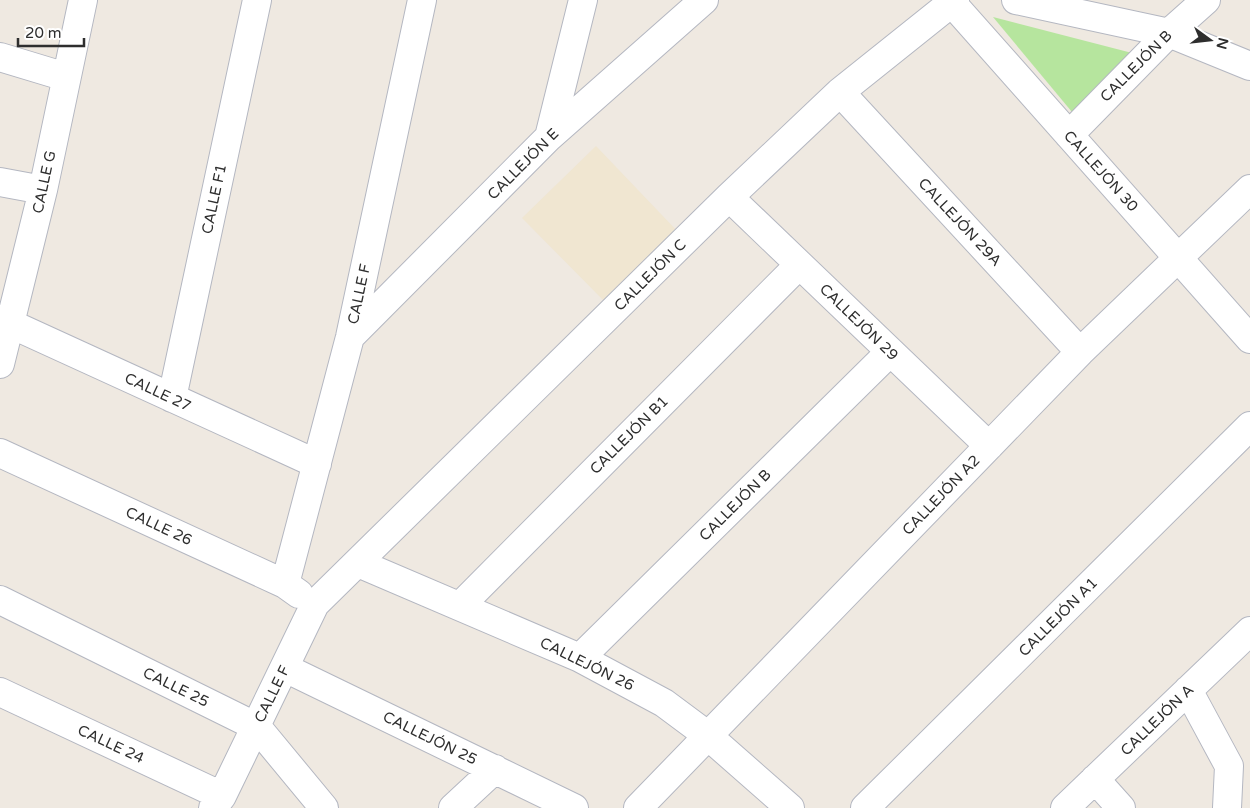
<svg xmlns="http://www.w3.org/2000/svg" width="1250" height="808" viewBox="0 0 1250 808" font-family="'Varela Round',sans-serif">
<rect width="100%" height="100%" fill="#efe9e1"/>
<path fill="#f0e6d1" d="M 596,146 L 681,235 L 609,306 L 522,218 Z"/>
<path fill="#b6e59e" d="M 993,17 L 1136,54 L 1072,112 Z"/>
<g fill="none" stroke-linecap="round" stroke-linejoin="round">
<g stroke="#b4b7c1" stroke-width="30">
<path id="minor" d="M 1016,0 L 1169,33 L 1250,66
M 952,3 L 1250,339
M 0,57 L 66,77
M 840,92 L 1080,352
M 1069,135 L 1169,33 L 1206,0
M 549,137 L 583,0
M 0,182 L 43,190
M 729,197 L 989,446
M 0,319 L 317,464
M 350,337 L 549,137 L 704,0
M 0,364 L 43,190 L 83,0
M 172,398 L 257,0
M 0,453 L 285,584 L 299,594
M 358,563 L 580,658 L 664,703 L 707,735 L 790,808
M 285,584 L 350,337 L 422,0
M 0,600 L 257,727 L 324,808
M 460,606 L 799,265
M 580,658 L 890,352
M 285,668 L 574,808
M 1188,690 L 1229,766 L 1227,808
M 0,692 L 222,796
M 1095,779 L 1121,808
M 213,808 L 222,796 L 315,604 L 729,197 L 840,92 L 955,0
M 453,808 L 495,769
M 638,808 L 1080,352 L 1250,189
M 865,808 L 1250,426
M 1065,808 L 1250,631"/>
</g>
<use href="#minor" stroke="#fff" stroke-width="28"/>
</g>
<g text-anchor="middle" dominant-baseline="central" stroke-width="5" stroke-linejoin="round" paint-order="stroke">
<g font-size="15" fill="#2e2e2e" stroke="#fff">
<text transform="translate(1136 66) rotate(-45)">CALLEJÓN B</text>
<text transform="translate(523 164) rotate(-45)">CALLEJÓN E</text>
<text transform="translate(1101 171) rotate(48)">CALLEJÓN 30</text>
<text transform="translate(44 182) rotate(-78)">CALLE G</text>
<text transform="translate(214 199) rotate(-78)">CALLE F1</text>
<text transform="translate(960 222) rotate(47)">CALLEJÓN 29A</text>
<text transform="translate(650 275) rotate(-45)">CALLEJÓN C</text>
<text transform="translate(359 294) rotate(-78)">CALLE F</text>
<text transform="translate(859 322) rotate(44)">CALLEJÓN 29</text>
<text transform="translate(158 392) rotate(25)">CALLE 27</text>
<text transform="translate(629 435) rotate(-45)">CALLEJÓN B1</text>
<text transform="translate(941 495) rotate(-46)">CALLEJÓN A2</text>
<text transform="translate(735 505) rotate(-45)">CALLEJÓN B</text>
<text transform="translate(159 526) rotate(25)">CALLE 26</text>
<text transform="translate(1058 617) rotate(-45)">CALLEJÓN A1</text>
<text transform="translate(587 664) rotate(26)">CALLEJÓN 26</text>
<text transform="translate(176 687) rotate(26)">CALLE 25</text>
<text transform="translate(272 694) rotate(-64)">CALLE F</text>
<text transform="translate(1157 720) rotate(-44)">CALLEJÓN A</text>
<text transform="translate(430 738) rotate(26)">CALLEJÓN 25</text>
<text transform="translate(111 744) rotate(25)">CALLE 24</text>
</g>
</g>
<g transform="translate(1210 40) rotate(105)" stroke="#ffffff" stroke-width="4" paint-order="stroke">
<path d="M0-4L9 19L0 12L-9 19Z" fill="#2e2e2e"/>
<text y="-8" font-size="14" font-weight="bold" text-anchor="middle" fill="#2e2e2e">N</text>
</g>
<path d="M18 38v8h66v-8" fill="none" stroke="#2e2e2e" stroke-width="2.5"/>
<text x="25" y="38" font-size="15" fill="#2e2e2e" stroke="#ffffff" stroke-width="4" paint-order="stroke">20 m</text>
</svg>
